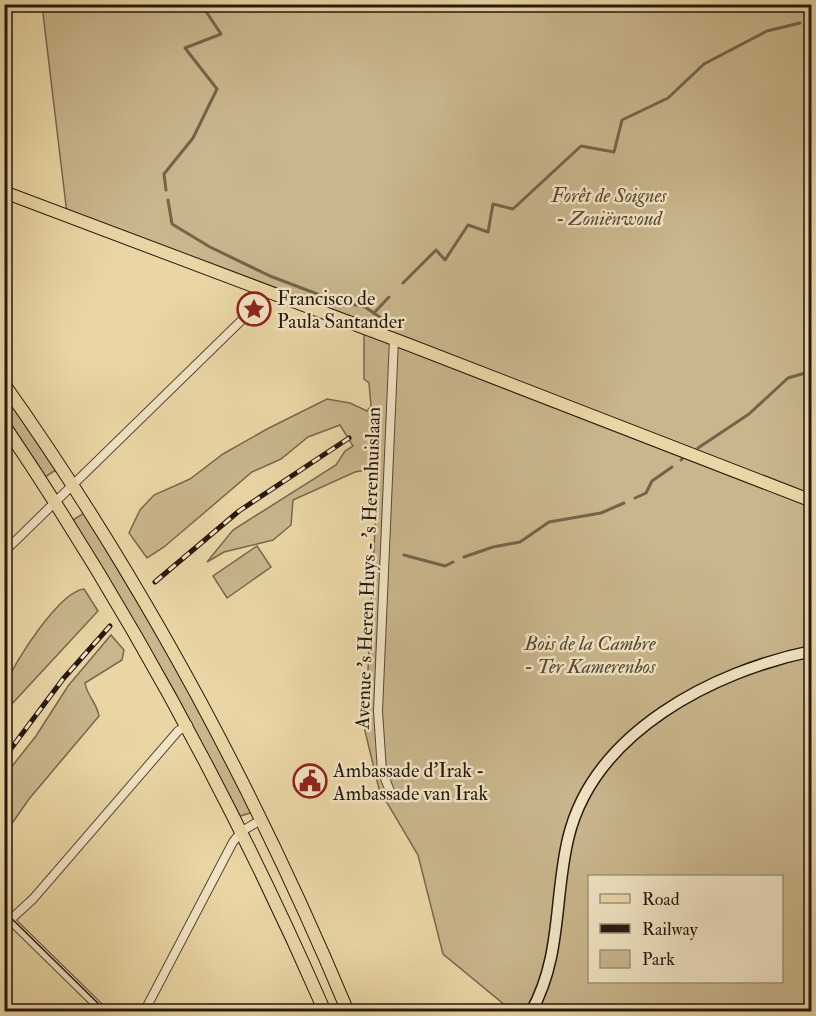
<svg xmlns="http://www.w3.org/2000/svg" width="816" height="1016" viewBox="0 0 816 1016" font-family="'IM FELL Double Pica',serif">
<rect width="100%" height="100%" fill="#ead6a5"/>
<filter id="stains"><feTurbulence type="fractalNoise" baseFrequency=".00333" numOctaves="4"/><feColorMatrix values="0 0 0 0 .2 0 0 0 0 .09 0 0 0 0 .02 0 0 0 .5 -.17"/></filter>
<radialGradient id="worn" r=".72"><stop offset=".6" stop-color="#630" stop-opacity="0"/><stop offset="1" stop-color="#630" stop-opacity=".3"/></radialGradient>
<path fill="#c9b68c" stroke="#77684e" stroke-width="1.5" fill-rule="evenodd" d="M 42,5 L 811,5 L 811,1011 L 512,1011 L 443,954 L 418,855 L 379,789 L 365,731 L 378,468 L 355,472 L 293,500 L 291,525 L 273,540 L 224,552 L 207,562 L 233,530 L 336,465 L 345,451 L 353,446 L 340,425 L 308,437 L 281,459 L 252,472 L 164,547 L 147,558 L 129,533 L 140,510 L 154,495 L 190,479 L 223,454 L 267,429 L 327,399 L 350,403 L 367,411 L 371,406 L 369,383 L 364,379 L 364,328 L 67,214 ZM 590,876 L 782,876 L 782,982 L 590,982 Z
M 4,394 L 56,470 L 45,477 L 5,416 Z
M 84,513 L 184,680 L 251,811 L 250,813 L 240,816 L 172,687 L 73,520 Z
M 257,546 L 271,567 L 227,598 L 213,576 Z
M 84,589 L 98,611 L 11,705 L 5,716 C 4,706 2,692 6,683 C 16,660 59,592 84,589 Z
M 111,635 L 124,650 L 122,660 L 85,683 C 87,696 97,703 99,716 L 29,799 L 13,822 L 5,824 L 5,775 L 36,736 L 68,686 Z"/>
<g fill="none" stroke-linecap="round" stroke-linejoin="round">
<path stroke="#73644a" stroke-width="3" d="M 166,190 L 164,174 L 193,138 L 217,89 L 185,48 L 221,34 L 201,4
M 168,200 L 172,224 L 210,247 L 270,276 L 333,300 L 365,307 L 381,318
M 403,283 L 436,250 L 445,260 L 468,225 L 488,232 L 493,204 L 513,209 L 581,146 L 614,152 L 622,120 L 668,98 L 704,64 L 767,31 L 800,23
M 374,313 L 389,297
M 698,448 L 749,414 L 788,378 L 812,371
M 681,460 L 682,459
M 635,498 L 646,493 L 652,481 L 672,467
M 404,555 L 445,566 L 453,562
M 464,557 L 493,547 L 520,542 L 549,522 L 601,513 L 624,503"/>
<g stroke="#564834" stroke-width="10">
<path id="street" d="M245 308a8 8 0 1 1 16 0a8 8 0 1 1-16 0Z
M 4,552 L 247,315
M 392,796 L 382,771 L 378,711 L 394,339
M 4,914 L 104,1012
M 10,920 L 33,899 L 178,731 L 188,725
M 144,1012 L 233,842 L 242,831 L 261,820"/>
</g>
<g stroke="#25190f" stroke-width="13">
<path id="secondary" d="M 531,1012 C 562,957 554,898 568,839 C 593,732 714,671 812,651"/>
</g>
<g stroke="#25190f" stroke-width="14">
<path id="primary" d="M 4,192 L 407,344 L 812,501
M 4,384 C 142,579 256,792 348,1012
M 4,425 C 130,611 235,806 325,1012"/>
</g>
<use href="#street" stroke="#f1e4c4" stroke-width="8"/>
<use href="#secondary" stroke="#f1e4c4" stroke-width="10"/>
<use href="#primary" stroke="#ead6a5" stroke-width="12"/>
<path stroke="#25190f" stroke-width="1.5" d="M 4,911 L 107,1012"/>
<g stroke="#25190f" stroke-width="5">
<path id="rail" d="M 155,582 L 239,511 L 349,438
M 4,758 L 63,679 L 110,626"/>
</g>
<use href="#rail" stroke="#f1e4c4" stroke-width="3" stroke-dasharray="9" stroke-linecap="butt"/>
</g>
<defs>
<g id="sight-ring" transform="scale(1.725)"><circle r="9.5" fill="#f1e4c4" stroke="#8f2418" stroke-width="1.5"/><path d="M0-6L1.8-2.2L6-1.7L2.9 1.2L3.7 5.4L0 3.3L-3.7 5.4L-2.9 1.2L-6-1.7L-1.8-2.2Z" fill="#8f2418"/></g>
<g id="civic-ring" transform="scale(1.725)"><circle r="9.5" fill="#f1e4c4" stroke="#8f2418" stroke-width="1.5"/><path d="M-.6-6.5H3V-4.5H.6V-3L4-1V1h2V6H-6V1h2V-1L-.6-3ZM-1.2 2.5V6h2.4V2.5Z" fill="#8f2418"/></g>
</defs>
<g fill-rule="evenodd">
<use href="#sight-ring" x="254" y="309"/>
<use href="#civic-ring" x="310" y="781"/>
</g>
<g text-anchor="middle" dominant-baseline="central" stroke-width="5" stroke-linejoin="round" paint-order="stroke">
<g font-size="20" font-style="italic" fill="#564834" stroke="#f1e4c4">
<text x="609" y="195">Forêt de Soignes<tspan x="609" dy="23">- Zoniënwoud</tspan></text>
<text x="590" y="643">Bois de la Cambre<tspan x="590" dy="23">- Ter Kamerenbos</tspan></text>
</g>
<g font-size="20" fill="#25190f" stroke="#f1e4c4" text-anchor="start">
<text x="277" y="298">Francisco de<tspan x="277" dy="23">Paula Santander</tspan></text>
<text x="333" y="770">Ambassade d'Irak -<tspan x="333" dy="23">Ambassade van Irak</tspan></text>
</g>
<g font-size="20" fill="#25190f" stroke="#f1e4c4">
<text transform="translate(368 568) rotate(-88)">Avenue 's Heren Huys - 's Herenhuislaan</text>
</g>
</g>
<rect width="816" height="1016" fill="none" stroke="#ead6a5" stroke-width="24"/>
<rect x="6" y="6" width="804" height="1004" fill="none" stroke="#25190f" stroke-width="3"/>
<rect x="12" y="12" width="792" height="992" fill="none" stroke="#25190f" stroke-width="1.5"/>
<rect x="588" y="875" width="195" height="108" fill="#f1e4c4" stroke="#9f937c" stroke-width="1.5"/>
<rect x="600" y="894" width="30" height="9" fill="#ead6a5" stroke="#9f937c" stroke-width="1.5"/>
<text x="642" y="905" font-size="18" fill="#25190f">Road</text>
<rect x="600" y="924" width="30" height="9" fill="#25190f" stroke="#9f937c" stroke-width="1.5"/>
<text x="642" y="935" font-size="18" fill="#25190f">Railway</text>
<rect x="600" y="950" width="30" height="18" fill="#c9b68c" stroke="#9f937c" stroke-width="1.5"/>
<text x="642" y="965" font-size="18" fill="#25190f">Park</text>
<rect width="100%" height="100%" filter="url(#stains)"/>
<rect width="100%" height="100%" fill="url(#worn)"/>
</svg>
